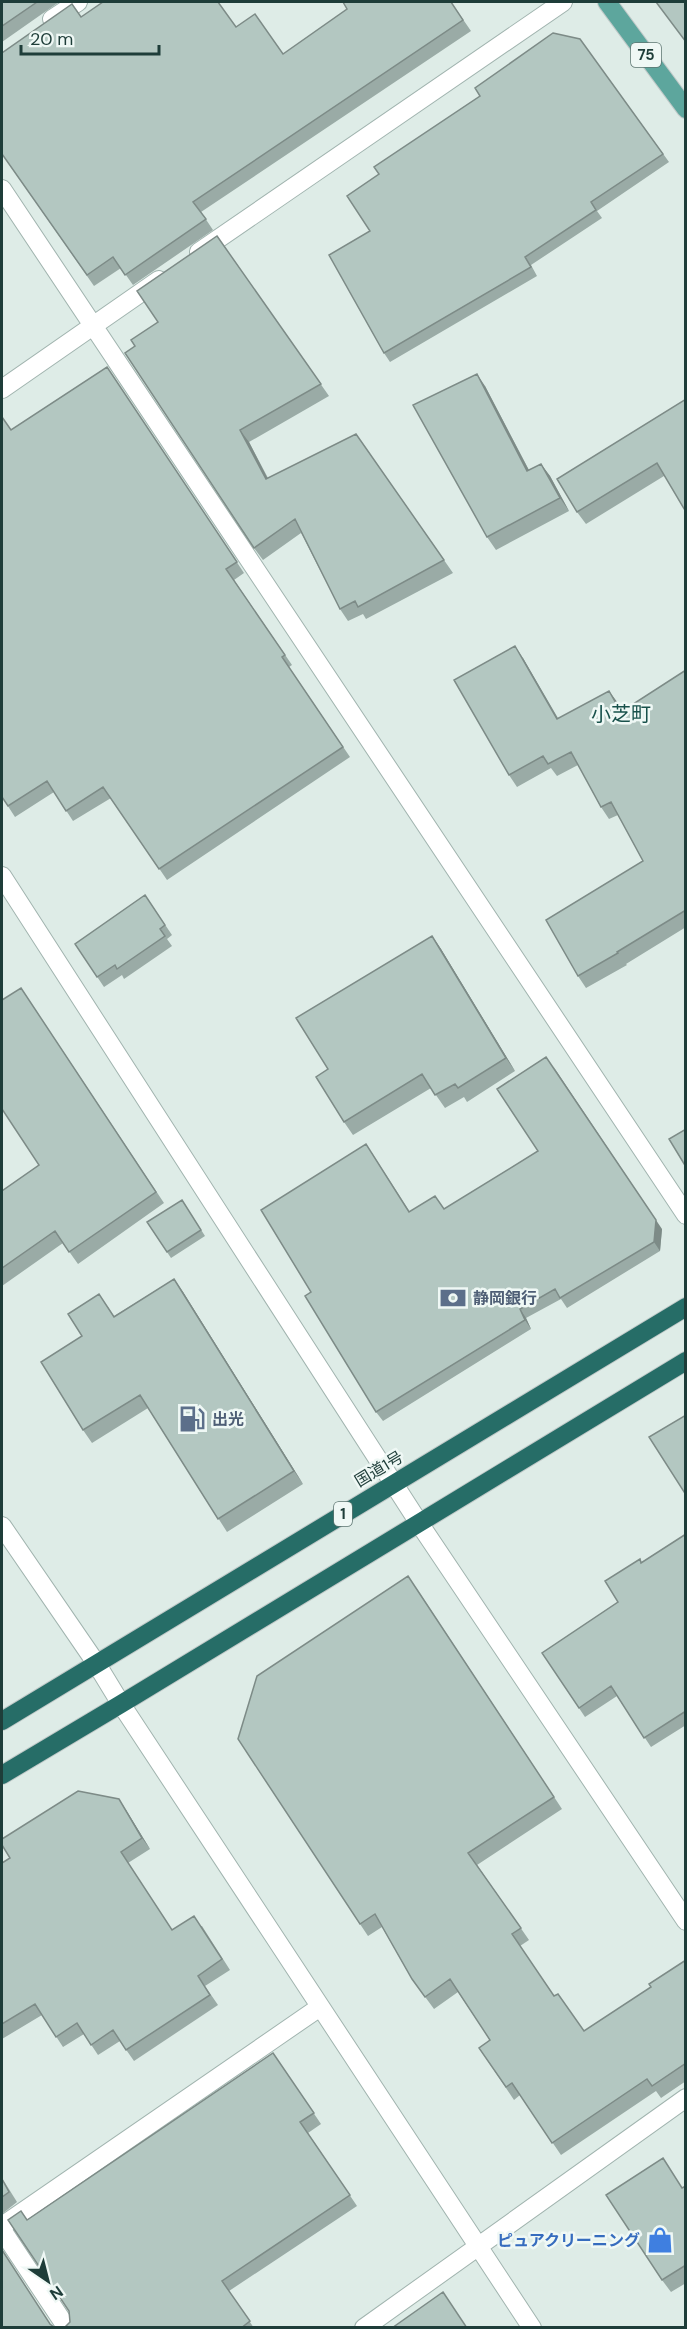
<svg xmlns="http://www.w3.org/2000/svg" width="687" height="2329" viewBox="0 0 687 2329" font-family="'DM Sans','Noto Sans JP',sans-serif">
<rect width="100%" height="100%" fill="#deece7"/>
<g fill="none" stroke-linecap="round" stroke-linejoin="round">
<g stroke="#a1b4af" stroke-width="20">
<path id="minor" d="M 52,19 L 78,2
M 2,189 L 686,1215
M 199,252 L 563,2
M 2,389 L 159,280
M 2,876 L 419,1523 L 686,1921
M 2,1526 L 96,1663 L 121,1704 L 532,2328
M 2,2226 L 320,2007
M 2,2230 L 67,2328
M 364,2328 L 686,2098"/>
</g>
<g stroke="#c0c9c8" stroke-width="20">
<path id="major" d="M 607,2 L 686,109"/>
</g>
<g stroke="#c0c9c8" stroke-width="20">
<path id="highway" d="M 2,1721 L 686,1307
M 2,1775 L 121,1704 L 686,1361"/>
</g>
<use href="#minor" stroke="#fff" stroke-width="18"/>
<use href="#major" stroke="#5da69d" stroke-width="18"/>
<use href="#highway" stroke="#266d67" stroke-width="18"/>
</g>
<path fill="#9aaba6" d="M 2,2 L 59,2 L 2,42 Z
M 451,2 L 471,31 L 201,212 L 213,230 L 133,285 L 121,268 L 94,286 L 2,154 L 81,17 L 236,27 L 283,54 Z
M 580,39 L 669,162 L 597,211 L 602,218 L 531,265 L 537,276 L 390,362 L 384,353 L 370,231 Z
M 217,236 L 329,396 L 249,442 L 268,478 L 356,434 L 453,573 L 366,619 L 363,614 L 348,621 L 340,609 L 301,533 L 263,560 L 254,548 L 158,322 Z
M 107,367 L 244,573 L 234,580 L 292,665 L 289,667 L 350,757 L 167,880 L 111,798 L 73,821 L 54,792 L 15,817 L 2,797 L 11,430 Z
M 485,386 L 529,470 L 541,464 L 550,476 L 569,511 L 496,550 L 487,537 Z
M 686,399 L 664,476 L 586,524 L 577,512 Z
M 523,658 L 558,718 L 618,703 L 622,711 L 686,670 L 686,927 L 626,964 L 627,965 L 586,988 L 578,976 L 643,861 L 618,815 L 609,819 L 601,807 L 578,765 L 557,776 L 551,768 L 517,787 L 509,775 Z
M 145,895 L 172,935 L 167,939 L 172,946 L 124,979 L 122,975 L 104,987 L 75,944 Z
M 432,936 L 441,949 L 515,1071 L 467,1102 L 464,1097 L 445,1108 L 431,1088 L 353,1135 L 344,1122 L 328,1069 Z
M 21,988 L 164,1203 L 78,1264 L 63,1243 L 2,1286 L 2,1191 L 39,1165 Z
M 372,1153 L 410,1212 L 444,1208 L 662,1229 L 660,1251 L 567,1308 L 561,1299 L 526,1318 L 531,1329 L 383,1421 L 376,1412 L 311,1292 Z
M 182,1200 L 205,1236 L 171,1258 L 147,1222 Z
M 174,1279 L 183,1292 L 303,1484 L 227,1532 L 148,1408 L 92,1443 L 83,1430 L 82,1336 L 108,1307 L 114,1316 Z
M 686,1534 L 686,1725 L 651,1747 L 617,1696 L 585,1717 L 542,1653 L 618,1602 L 642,1562 Z
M 417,1589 L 562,1809 L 477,1865 L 529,1940 L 520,1946 L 554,1996 L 584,2031 L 651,1987 L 686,1960 L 686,2081 L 661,2098 L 656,2091 L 561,2155 L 520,2095 L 514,2100 L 479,2048 L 490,2040 L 458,1992 L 434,2009 L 412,1979 L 382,1927 L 368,1936 L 360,1924 Z
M 126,1810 L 150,1849 L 128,1863 L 172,1930 L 202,1926 L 230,1970 L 205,1986 L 218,2005 L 134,2061 L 120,2041 L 98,2055 L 84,2034 L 63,2047 L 42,2015 L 2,2039 L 2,1863 Z
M 273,2053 L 321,2124 L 308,2133 L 357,2206 L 229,2291 L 254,2328 L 58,2328 L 65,2327 L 70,2322 L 69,2311 L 21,2211 L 27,2220 Z
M 2,2178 L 17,2202 L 2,2214 Z
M 686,2186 L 686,2283 L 671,2292 L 662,2280 L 683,2187 Z"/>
<path fill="#7d8b87" d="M 477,374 L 485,386 L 536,484 L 527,471 Z
M 240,430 L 249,442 L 274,491 L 266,479 Z
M 541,464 L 550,476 L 569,511 L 560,498 Z
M 515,646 L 523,658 L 565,731 L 557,719 Z
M 609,691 L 618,703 L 629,724 L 621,712 Z
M 432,936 L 441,949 L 515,1071 L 506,1058 Z
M 553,1066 L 662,1229 L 660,1251 L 654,1242 Z
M 174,1279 L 183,1292 L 303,1484 L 294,1471 Z
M 520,1309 L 526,1318 L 531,1329 L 525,1320 Z
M 119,1799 L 126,1810 L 150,1849 L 142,1838 Z"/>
<path fill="#b3c7c1" stroke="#7d8b87" stroke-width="1.5" d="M 2,2 L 37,2 L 2,26 Z
M 103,2 L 218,2 L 236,27 L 255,14 L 283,54 L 347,9 L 343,2 L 451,2 L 463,20 L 193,202 L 206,219 L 125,275 L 113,257 L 87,275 L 2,154 L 2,53 L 72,4 L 81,17 Z
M 656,2 L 686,2 L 686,42 Z
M 553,33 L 580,39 L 663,154 L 591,202 L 596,210 L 525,257 L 531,267 L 384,353 L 329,255 L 370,231 L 347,196 L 379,174 L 374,167 L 480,96 L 475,88 Z
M 217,236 L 321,384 L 240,430 L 266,479 L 356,434 L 444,560 L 358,607 L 355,601 L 340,609 L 295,519 L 254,548 L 125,353 L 135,346 L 131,340 L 158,322 L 137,291 Z
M 107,367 L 237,562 L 226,569 L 285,655 L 282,657 L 343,747 L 159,869 L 103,787 L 66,811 L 47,781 L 8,806 L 2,797 L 2,417 L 11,430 Z
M 477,374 L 527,471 L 541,464 L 560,498 L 487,537 L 413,405 Z
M 686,399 L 686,512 L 657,463 L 577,512 L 557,479 Z
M 515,646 L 557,719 L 609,691 L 621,712 L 686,670 L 686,910 L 617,952 L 618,953 L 578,976 L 546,920 L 643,861 L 611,802 L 601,807 L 571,752 L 548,764 L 543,756 L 509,775 L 454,680 Z
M 145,895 L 165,925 L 160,929 L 165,936 L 117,969 L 115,965 L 97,977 L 75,944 Z
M 432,936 L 506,1058 L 458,1088 L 455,1084 L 435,1095 L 422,1074 L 344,1122 L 316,1077 L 328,1069 L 296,1018 Z
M 21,988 L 156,1192 L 69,1252 L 55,1231 L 2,1268 L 2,1191 L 39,1165 L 2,1109 L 2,1000 Z
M 546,1057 L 656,1220 L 654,1242 L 560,1298 L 555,1289 L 520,1309 L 525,1320 L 376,1412 L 305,1296 L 311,1292 L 261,1210 L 366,1144 L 409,1212 L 435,1196 L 444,1209 L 538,1151 L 497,1089 Z
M 686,1129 L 686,1167 L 669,1139 Z
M 182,1200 L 201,1230 L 167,1252 L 147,1222 Z
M 174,1279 L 294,1471 L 218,1519 L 140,1395 L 83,1430 L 41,1362 L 82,1336 L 68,1314 L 99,1294 L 114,1317 Z
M 686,1415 L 686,1495 L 649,1437 Z
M 686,1534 L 686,1711 L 644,1738 L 611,1686 L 579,1708 L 542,1653 L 618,1602 L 605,1581 L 640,1559 L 641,1563 Z
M 408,1576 L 554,1797 L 468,1853 L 521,1928 L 512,1934 L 554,1996 L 558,1994 L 584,2031 L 651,1987 L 649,1984 L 686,1960 L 686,2063 L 652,2086 L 647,2079 L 552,2143 L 512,2083 L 506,2087 L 479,2048 L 490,2040 L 450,1979 L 425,1997 L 412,1979 L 375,1914 L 360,1924 L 238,1739 L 257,1676 Z
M 78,1791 L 119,1799 L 142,1838 L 121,1852 L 172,1930 L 194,1916 L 222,1959 L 198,1976 L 210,1995 L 126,2050 L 113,2030 L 91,2045 L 77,2023 L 56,2037 L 35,2004 L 2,2024 L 2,1863 L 10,1858 L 2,1845 L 2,1839 Z
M 273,2053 L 314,2113 L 300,2122 L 350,2195 L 222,2281 L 250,2321 L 241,2328 L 58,2328 L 65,2327 L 70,2322 L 69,2311 L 8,2220 L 21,2211 L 27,2220 Z
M 663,2158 L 682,2188 L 686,2186 L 686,2265 L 662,2280 L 606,2195 Z
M 2,2179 L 9,2192 L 2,2197 Z
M 2,2250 L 50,2324 L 55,2328 L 2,2328 Z
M 443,2292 L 467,2328 L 392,2328 Z"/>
<defs>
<g id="bank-bare" transform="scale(2.07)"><path d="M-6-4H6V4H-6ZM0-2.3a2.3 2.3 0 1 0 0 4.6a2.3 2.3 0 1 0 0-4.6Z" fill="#5c6f8a" stroke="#eff8f5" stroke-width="2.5" paint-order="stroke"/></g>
<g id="fuel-bare" transform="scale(2.07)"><path d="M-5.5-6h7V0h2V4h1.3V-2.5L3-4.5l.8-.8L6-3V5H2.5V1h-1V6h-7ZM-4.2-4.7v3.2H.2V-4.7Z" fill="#5c6f8a" stroke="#eff8f5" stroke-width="2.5" paint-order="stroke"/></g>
<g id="shop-bare" transform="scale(2.07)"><path d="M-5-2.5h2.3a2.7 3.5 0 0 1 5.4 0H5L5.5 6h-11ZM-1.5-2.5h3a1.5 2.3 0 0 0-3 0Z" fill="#3f7fe0" stroke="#eff8f5" stroke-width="2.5" paint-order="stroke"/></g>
</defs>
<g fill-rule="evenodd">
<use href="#bank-bare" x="453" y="1298"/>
<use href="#fuel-bare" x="192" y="1419"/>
<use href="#shop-bare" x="660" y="2240"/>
</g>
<g text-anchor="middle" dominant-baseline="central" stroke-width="5" stroke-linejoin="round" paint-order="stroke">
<g fill="#eff8f5" stroke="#5d7571" stroke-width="1.5">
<rect x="631" y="43" width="30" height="24" rx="4.5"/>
<rect x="334" y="1502" width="18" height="24" rx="4.5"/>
</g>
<g font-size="15" font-weight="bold" fill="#1e3d39">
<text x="646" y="55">75</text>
<text x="343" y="1514">1</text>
</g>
<g font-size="16" font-weight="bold" fill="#4e5e75" stroke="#eff8f5" text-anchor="start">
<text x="473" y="1298">静岡銀行</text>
<text x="212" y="1419">出光</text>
</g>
<g font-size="16" fill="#1e3d39" stroke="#eff8f5">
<text transform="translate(379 1469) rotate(-31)">国道1号</text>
</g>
<g font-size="16" font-weight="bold" fill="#366cbe" stroke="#eff8f5" text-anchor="end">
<text x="640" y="2240">ピュアクリーニング</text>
</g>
<g font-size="20" fill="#18514b" stroke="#eff8f5">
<text x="621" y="714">小芝町</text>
</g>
</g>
<rect width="687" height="2329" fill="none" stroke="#1e3d39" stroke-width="6"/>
<g transform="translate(48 2281) rotate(145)" stroke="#eff8f5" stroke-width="4.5" paint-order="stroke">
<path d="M0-4.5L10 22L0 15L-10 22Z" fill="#1e3d39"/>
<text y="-9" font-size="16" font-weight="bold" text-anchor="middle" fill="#1e3d39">N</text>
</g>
<path d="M21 45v9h138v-9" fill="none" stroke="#1e3d39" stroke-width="3"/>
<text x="30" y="45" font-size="18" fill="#1e3d39" stroke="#eff8f5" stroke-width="4.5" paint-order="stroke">20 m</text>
</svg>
